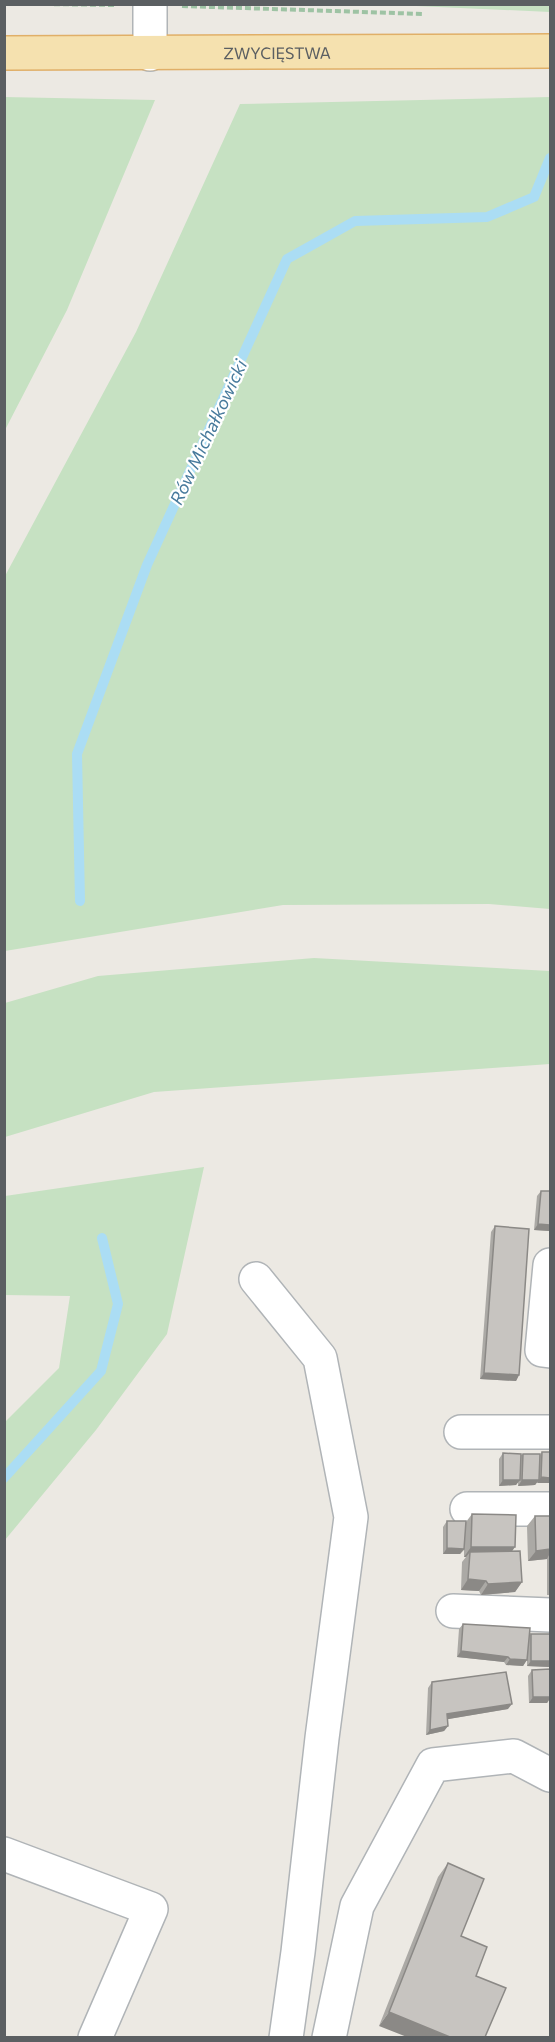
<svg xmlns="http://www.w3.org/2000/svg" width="555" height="2042" viewBox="0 0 555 2042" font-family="Commissioner,sans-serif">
<rect width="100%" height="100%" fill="#ece9e3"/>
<path fill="#c6e1c2" d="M 394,5 L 550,5 L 550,12 Z
M 4,97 L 155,100 L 67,310 L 5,430 Z
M 550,97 L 550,909 L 489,904 L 283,905 L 5,951 L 5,576 L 136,332 L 240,104 Z
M 314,958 L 550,971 L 550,1064 L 154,1092 L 5,1137 L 5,1003 L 98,976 Z
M 204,1167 L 167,1334 L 96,1430 L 5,1540 L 5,1422 L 59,1368 L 70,1296 L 5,1295 L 5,1196 Z"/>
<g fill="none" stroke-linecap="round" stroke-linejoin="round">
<path stroke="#abddf4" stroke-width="10" d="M 80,901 L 77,754 L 147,565 L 287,259 L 355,221 L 487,217 L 534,197 L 550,158
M 4,1478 L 101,1371 L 118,1304 L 102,1238"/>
<g stroke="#b0b4b7" stroke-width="36">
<path id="minor" d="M 150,54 L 150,4
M 550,1265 L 542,1350 L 550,1351
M 256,1279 L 320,1358 L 351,1517 L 322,1738 L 298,1952 L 286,2038
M 461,1432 L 550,1432
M 467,1509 L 550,1509
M 453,1611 L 550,1615
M 4,1854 L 151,1909 L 95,2038
M 329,2038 L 357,1906 L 433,1765 L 514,1756 L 550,1775"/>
</g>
<g stroke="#e0af68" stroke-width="36">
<g id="major">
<path id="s1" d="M 4,53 L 550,51"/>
</g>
</g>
<path stroke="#9ec3a4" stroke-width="4" stroke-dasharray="6 3" stroke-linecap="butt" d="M 45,4 L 115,5
M 182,6 L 424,14"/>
<use href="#minor" stroke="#fff" stroke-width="33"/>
<use href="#major" stroke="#f5e1af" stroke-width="33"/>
</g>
<path fill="#aba9a5" d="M 541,1191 L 550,1231 L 534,1230 L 537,1196 Z
M 495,1226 L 519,1375 L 516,1381 L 480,1379 L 491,1232 Z
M 542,1452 L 550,1452 L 550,1483 L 537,1482 L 535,1485 L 518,1486 L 518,1482 L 516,1485 L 499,1486 L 499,1459 L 503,1453 L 521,1455 L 523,1454 L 540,1455 Z
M 472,1514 L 512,1551 L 522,1582 L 515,1592 L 481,1595 L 479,1591 L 461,1590 L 462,1562 L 466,1557 L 464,1557 L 464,1550 L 460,1554 L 443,1554 L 443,1527 L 447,1521 L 466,1522 Z
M 535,1516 L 550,1516 L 550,1595 L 547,1595 L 547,1559 L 528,1561 L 527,1526 Z
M 463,1624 L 529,1636 L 531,1634 L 549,1634 L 550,1632 L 550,1667 L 527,1666 L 527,1659 L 523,1666 L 506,1665 L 504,1662 L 457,1657 L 459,1629 Z
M 550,1669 L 550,1708 L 550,1699 L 547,1703 L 529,1703 L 528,1676 L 532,1670 Z
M 432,1682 L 508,1709 L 448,1719 L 448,1726 L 444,1731 L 426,1735 L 428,1688 Z
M 448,1863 L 484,1879 L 379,2026 L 438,1877 Z"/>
<path fill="#8b8986" d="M 538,1224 L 550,1225 L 550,1231 L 534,1230 Z
M 484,1373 L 519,1375 L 516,1381 L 480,1379 Z
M 541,1477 L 550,1478 L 550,1483 L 537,1483 Z
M 503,1480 L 520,1480 L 516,1485 L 499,1486 Z
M 522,1480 L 539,1480 L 535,1485 L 518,1486 Z
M 471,1547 L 515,1547 L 508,1557 L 470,1552 L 466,1557 L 464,1557 Z
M 447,1548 L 464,1549 L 460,1554 L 443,1554 Z
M 550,1549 L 550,1553 L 547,1559 L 528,1561 L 536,1551 Z
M 468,1579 L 486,1581 L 479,1591 L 461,1590 Z
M 522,1582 L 515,1592 L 481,1595 L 488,1584 Z
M 461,1651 L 508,1657 L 504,1662 L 457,1657 Z
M 510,1659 L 527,1660 L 523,1666 L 506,1665 Z
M 531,1661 L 550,1661 L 550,1667 L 527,1666 Z
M 533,1697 L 550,1697 L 550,1698 L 547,1703 L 529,1703 Z
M 512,1704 L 508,1709 L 443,1720 L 447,1714 Z
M 448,1726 L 444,1731 L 426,1735 L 430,1730 Z
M 389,2012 L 450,2037 L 407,2037 L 379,2026 Z"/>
<path fill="#c7c4c0" stroke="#8b8986" stroke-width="1.5" d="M 541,1191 L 550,1191 L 550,1225 L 538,1224 Z
M 495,1226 L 529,1229 L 519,1375 L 484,1373 Z
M 542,1452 L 550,1452 L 550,1478 L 541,1477 Z
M 503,1453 L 521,1454 L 520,1480 L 503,1480 Z
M 523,1454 L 540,1454 L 539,1480 L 522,1480 Z
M 472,1514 L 516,1515 L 515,1547 L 471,1547 Z
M 535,1516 L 550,1516 L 550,1549 L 536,1551 Z
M 447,1521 L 466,1521 L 464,1549 L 447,1548 Z
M 520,1551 L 522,1582 L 488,1584 L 486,1581 L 468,1579 L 470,1552 Z
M 463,1624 L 530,1628 L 527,1660 L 510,1659 L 508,1657 L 461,1651 Z
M 531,1634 L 550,1634 L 550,1661 L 531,1661 Z
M 550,1669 L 550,1697 L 533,1697 L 532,1670 Z
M 506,1672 L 512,1704 L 447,1714 L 448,1726 L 430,1730 L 432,1682 Z
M 448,1863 L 484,1879 L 461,1936 L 487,1947 L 476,1976 L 506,1988 L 485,2037 L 450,2037 L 389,2012 Z"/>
<g text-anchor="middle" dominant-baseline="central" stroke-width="4.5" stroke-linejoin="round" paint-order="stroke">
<g font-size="16" fill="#5b5f62" stroke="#fff">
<text stroke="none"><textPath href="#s1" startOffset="273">ZWYCIĘSTWA</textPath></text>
</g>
<g font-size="18" font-style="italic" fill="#477a9c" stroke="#fff">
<text transform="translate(208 432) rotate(-65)">Rów Michałkowicki</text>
</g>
</g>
<rect width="555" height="2042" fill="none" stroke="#5b5f62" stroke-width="12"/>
</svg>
